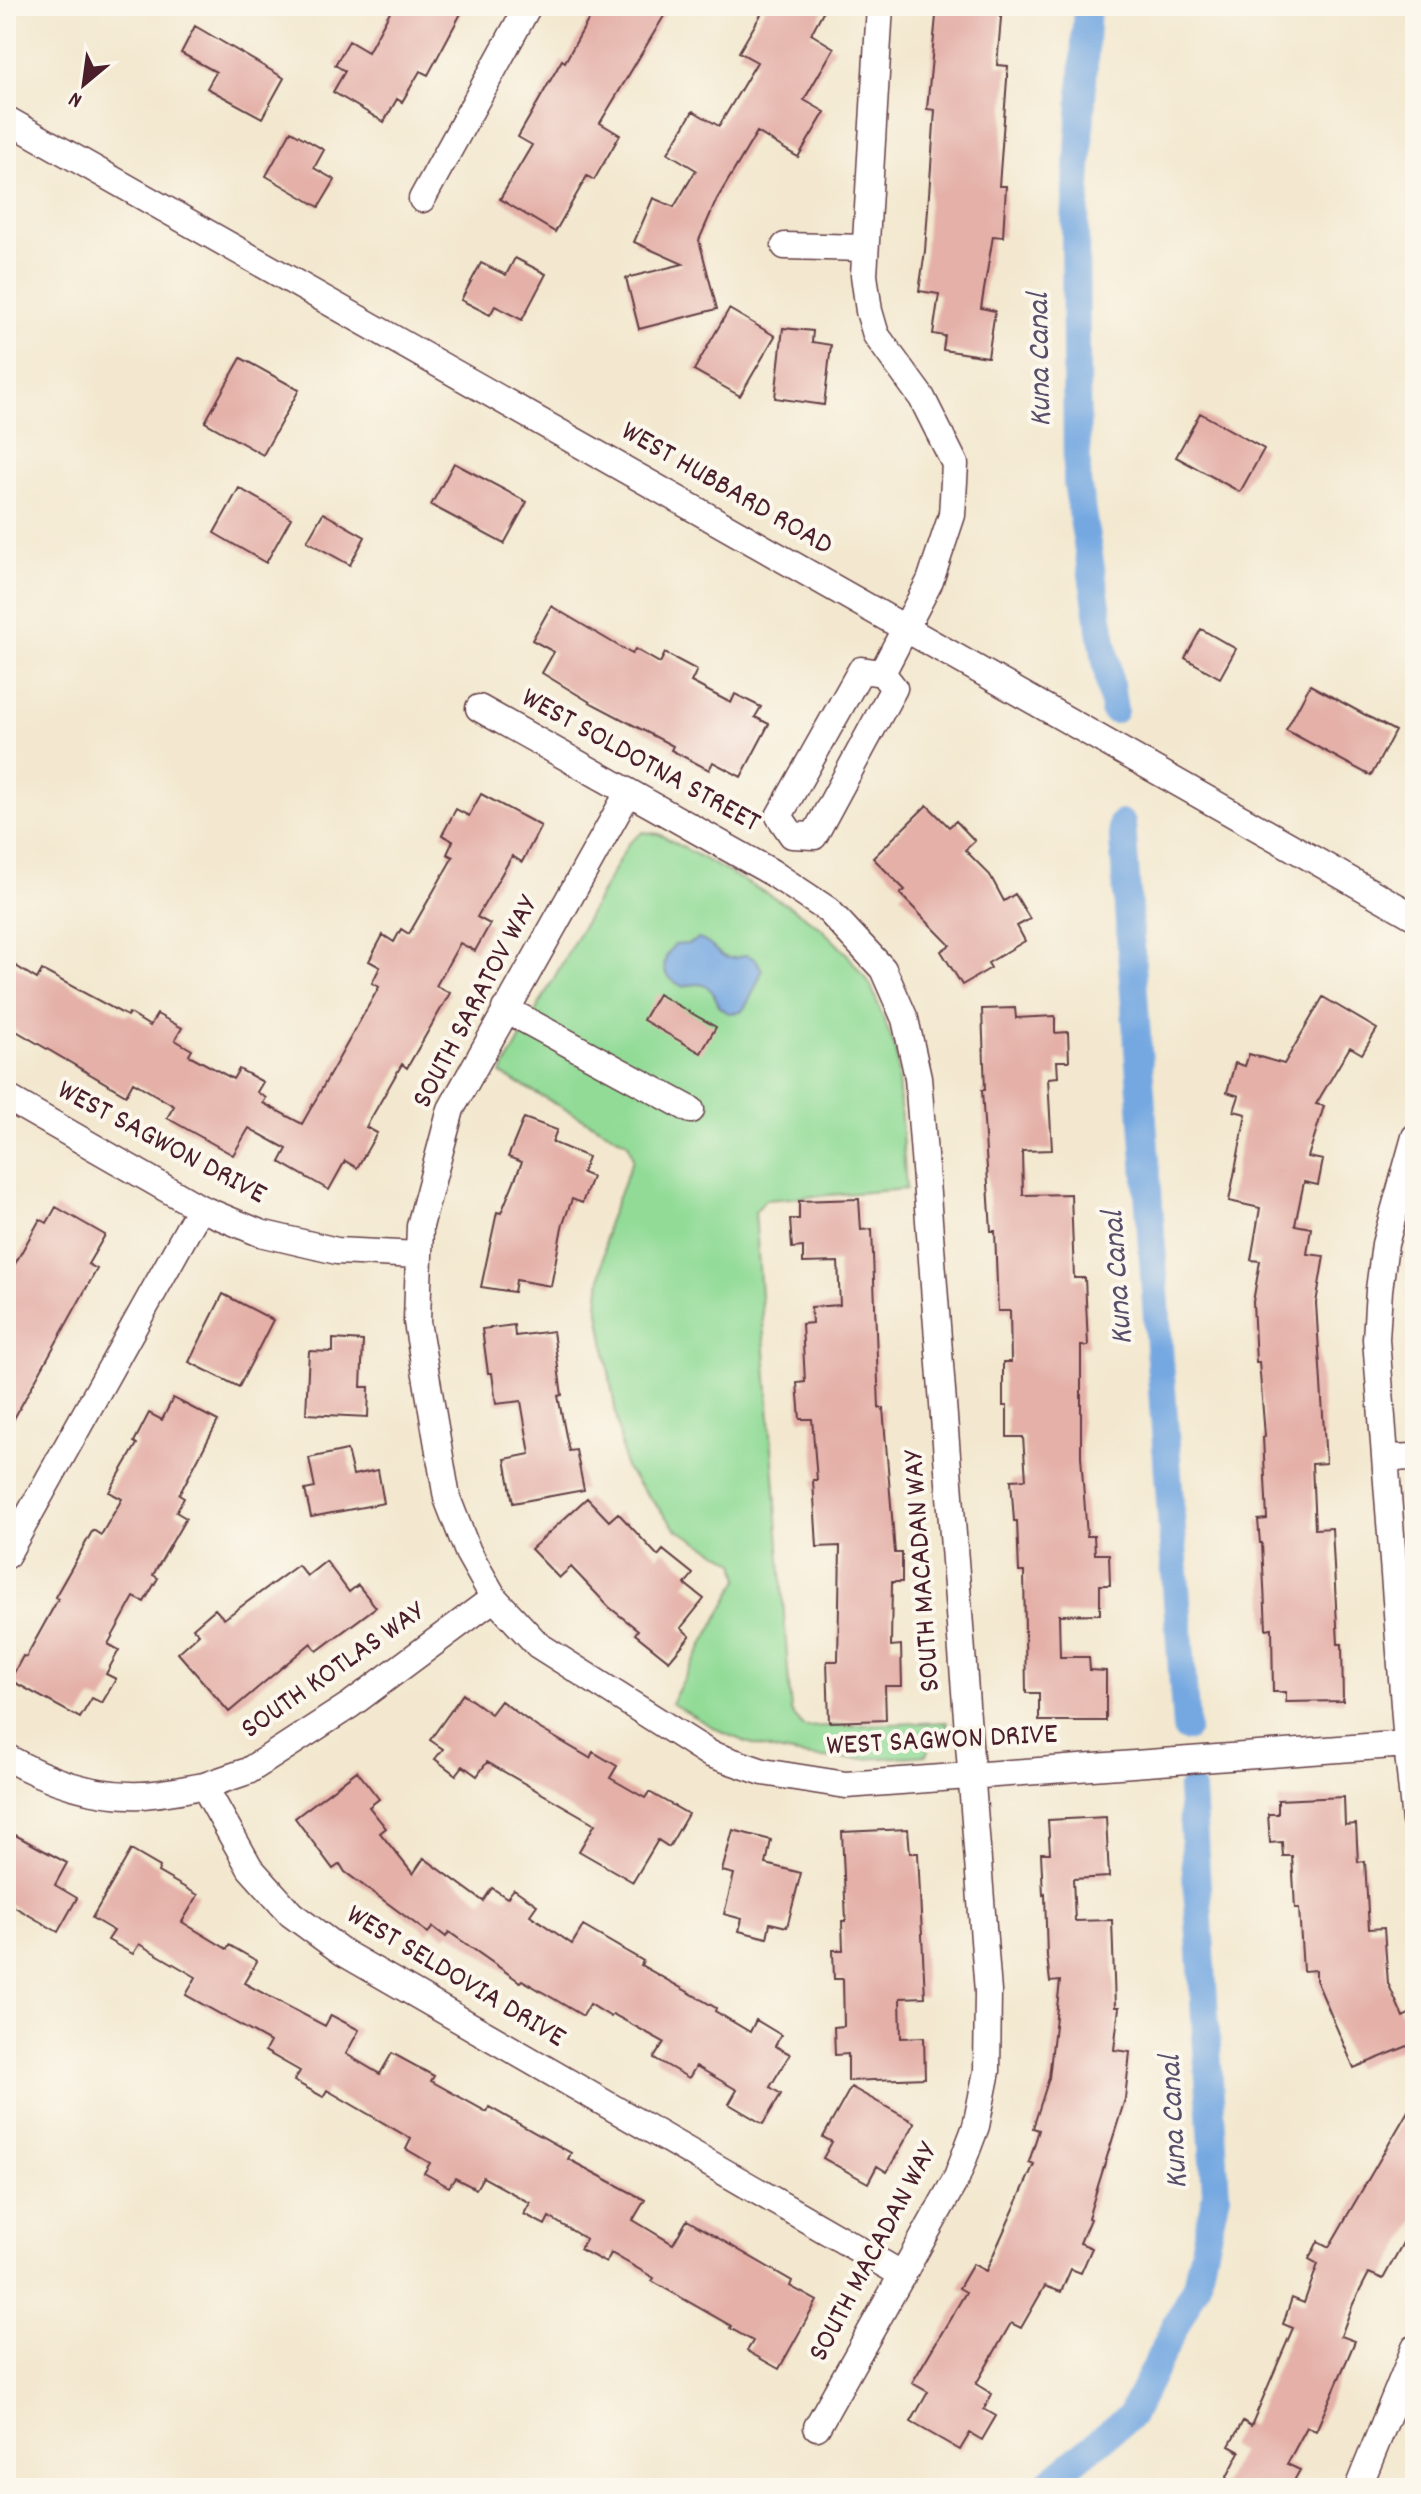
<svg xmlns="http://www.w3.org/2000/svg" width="1421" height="2494" viewBox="0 0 1421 2494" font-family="Dekko,sans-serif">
<rect width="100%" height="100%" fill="#fbf7ec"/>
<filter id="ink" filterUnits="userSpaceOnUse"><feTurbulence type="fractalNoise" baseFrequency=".0125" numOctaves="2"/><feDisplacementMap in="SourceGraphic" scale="16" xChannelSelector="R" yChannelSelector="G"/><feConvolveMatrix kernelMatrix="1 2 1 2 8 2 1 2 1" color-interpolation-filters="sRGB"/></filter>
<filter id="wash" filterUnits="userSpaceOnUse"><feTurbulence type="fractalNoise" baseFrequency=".006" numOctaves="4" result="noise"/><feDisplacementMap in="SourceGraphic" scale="32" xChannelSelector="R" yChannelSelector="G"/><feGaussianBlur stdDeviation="1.8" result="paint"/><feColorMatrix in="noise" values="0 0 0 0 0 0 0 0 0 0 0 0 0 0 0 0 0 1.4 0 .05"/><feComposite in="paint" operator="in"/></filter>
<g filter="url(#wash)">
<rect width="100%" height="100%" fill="#f3e8cf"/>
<path fill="#92db97" stroke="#6e7d61" stroke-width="2" d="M 643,832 L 659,834 L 791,907 L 820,927 L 847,954 L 871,986 L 896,1051 L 906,1189 L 765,1200 L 755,1212 L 791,1712 L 804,1727 L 947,1722 L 948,1729 L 930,1746 L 926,1755 C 854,1761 798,1764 731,1736 C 710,1727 690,1714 671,1703 L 739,1579 L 735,1562 L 676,1529 L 625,1468 L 598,1305 L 607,1225 L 633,1159 L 628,1143 L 501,1074 L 628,844 Z"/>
<path fill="#75a8e1" stroke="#606486" stroke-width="2" d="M 698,939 C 721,945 715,966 746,955 L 756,959 L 762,970 C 759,980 748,1005 741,1012 L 729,1013 L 719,1007 C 714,988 704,979 684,987 C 662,977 658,964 674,945 L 688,944 Z"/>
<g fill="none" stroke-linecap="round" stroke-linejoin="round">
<path stroke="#75a8e1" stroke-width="28" d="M 1087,6 L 1075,224 L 1077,482 L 1114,710
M 1122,824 L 1186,1728
M 1042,2488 L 1131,2415 L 1196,2285 L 1216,2194 L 1191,1791"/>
</g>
<g id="blocks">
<path fill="#e4b0a8" d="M 393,6 L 465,6 L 428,75 L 420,71 L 402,102 L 397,99 L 384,122 L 333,92 L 345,71 L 335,65 L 349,41 L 368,52 Z
M 596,6 L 670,6 L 600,123 L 620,135 L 594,180 L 587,176 L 555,232 L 500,199 L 532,145 L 518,137 L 562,60 L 565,62 Z
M 766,6 L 826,6 L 811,34 L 834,48 L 804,100 L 825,112 L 798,157 L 757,132 L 717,199 L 699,240 L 717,309 L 639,329 L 626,278 L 683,264 L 634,242 L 653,198 L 674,207 L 696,170 L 668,153 L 693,111 L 719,126 L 757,62 L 739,52 Z
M 937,6 L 1002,6 L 997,65 L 1008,66 L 999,186 L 1006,186 L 1003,237 L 993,236 L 981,308 L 995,311 L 988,357 L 943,350 L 945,336 L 933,334 L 939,294 L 919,291 L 925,251 L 935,110 L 927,109 Z
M 195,26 L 284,78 L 262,118 L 207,88 L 216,72 L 181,53 Z
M 291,131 L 324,150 L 314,168 L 335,180 L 319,207 L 266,176 Z
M 515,258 L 546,274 L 522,320 L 495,306 L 490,315 L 461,300 L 481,263 L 506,275 Z
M 729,309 L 775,336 L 740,396 L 694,370 Z
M 783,328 L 813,331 L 812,342 L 831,345 L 824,405 L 775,398 Z
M 241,358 L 299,390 L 263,455 L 205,422 Z
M 1200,413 L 1264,449 L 1240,492 L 1176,457 Z
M 454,463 L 527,502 L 504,544 L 431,505 Z
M 239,488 L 291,518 L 266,563 L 214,533 Z
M 323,513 L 365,537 L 350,565 L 307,541 Z
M 551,606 L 632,654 L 635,649 L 660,663 L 665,653 L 697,670 L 691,682 L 731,703 L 735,694 L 761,707 L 755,717 L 769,724 L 741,777 L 713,762 L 709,770 L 671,750 L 673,746 L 593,704 L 542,673 L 554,652 L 532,640 Z
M 1201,629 L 1236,649 L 1220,678 L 1185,658 Z
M 1310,685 L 1395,731 L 1371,776 L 1286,730 Z
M 481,794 L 541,826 L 522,862 L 512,856 L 477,917 L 490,924 L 475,951 L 460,943 L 436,986 L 450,993 L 407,1068 L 402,1064 L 366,1127 L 377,1133 L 357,1168 L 345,1161 L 329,1190 L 280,1162 L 287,1149 L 249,1128 L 233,1155 L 167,1118 L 174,1106 L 133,1082 L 126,1095 L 6,1025 L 6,960 L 37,979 L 42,970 L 127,1016 L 129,1013 L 150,1026 L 157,1014 L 182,1028 L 175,1040 L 192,1050 L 189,1055 L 233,1079 L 239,1069 L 263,1082 L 257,1092 L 266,1098 L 263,1103 L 302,1124 L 379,987 L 372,983 L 380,967 L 369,961 L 383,935 L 394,942 L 401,929 L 409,934 L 453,857 L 447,854 L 453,841 L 442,835 L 456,809 L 469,816 Z
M 927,805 L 949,827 L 956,821 L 975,841 L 965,850 L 990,875 L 1004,901 L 1015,894 L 1030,919 L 1017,926 L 1025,941 L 988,963 L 991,968 L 962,985 L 941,951 L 950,945 L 900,894 L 905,890 L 873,858 Z
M 658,994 L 716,1027 L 701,1053 L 643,1020 Z
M 1323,997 L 1377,1029 L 1362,1054 L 1350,1047 L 1316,1104 L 1324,1106 L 1308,1157 L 1323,1160 L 1318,1185 L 1304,1182 L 1295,1225 L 1311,1228 L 1307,1254 L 1324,1256 L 1316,1303 L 1326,1463 L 1312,1464 L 1315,1529 L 1332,1528 L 1338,1644 L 1342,1644 L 1343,1701 L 1286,1702 L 1286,1692 L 1273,1692 L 1272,1628 L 1266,1629 L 1262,1543 L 1260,1543 L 1258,1520 L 1267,1519 L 1263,1437 L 1265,1436 L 1259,1362 L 1256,1362 L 1253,1302 L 1260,1261 L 1251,1260 L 1260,1208 L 1229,1201 L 1246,1114 L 1234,1111 L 1239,1096 L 1227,1092 L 1235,1063 L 1245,1066 L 1249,1054 L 1284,1064 Z
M 1015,1008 L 1016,1018 L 1055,1016 L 1055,1033 L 1068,1032 L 1069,1061 L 1057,1061 L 1058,1077 L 1048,1078 L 1052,1150 L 1022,1151 L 1023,1195 L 1071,1194 L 1074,1278 L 1085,1278 L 1088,1346 L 1081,1346 L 1081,1456 L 1087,1536 L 1094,1536 L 1095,1554 L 1109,1554 L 1110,1585 L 1100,1585 L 1100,1614 L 1059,1615 L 1060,1657 L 1089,1657 L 1090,1670 L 1106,1671 L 1106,1721 L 1039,1721 L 1039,1693 L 1026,1693 L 1024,1572 L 1019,1572 L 1017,1521 L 1014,1521 L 1011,1480 L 1026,1479 L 1023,1437 L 1007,1437 L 1007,1406 L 1003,1406 L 1003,1362 L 1011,1362 L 1010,1311 L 998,1311 L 995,1231 L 991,1231 L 982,1090 L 985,1090 L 982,1009 Z
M 524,1118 L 557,1130 L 552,1142 L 588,1157 L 582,1173 L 592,1177 L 582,1203 L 572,1199 L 562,1227 L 551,1286 L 516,1280 L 514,1292 L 481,1287 L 497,1212 L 501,1213 L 522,1162 L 508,1157 Z
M 859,1199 L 861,1230 L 872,1229 L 879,1408 L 883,1408 L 895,1553 L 902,1553 L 902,1582 L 892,1582 L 891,1646 L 901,1645 L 902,1686 L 885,1686 L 886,1720 L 829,1722 L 827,1661 L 838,1661 L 840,1546 L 817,1547 L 813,1480 L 817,1480 L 812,1419 L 800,1419 L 797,1383 L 805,1382 L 802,1324 L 812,1323 L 811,1307 L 840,1305 L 838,1262 L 803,1263 L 803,1247 L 792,1248 L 790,1219 L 799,1219 L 799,1201 Z
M 56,1207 L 105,1235 L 88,1264 L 97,1269 L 6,1433 L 6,1280 L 40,1219 L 47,1223 Z
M 223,1294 L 273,1320 L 239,1387 L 189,1362 Z
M 514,1325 L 515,1336 L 553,1331 L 562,1395 L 558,1396 L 569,1451 L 576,1450 L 584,1490 L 513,1503 L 505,1459 L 530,1454 L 521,1401 L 496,1404 L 492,1373 L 488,1373 L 482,1329 Z
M 333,1339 L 363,1341 L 361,1387 L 369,1387 L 368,1417 L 306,1414 L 309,1351 L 333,1352 Z
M 173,1398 L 218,1421 L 179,1495 L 184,1498 L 176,1512 L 186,1518 L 153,1575 L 158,1578 L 144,1602 L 134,1597 L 108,1644 L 119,1650 L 106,1674 L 116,1679 L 102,1703 L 92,1698 L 80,1718 L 10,1680 L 23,1656 L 26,1657 L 58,1599 L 55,1597 L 93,1530 L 101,1535 L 122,1499 L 109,1492 L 137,1444 L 134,1442 L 149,1413 L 162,1420 Z
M 347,1450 L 353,1475 L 378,1470 L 384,1503 L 311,1517 L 305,1490 L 315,1488 L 309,1458 Z
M 587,1498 L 609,1521 L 618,1513 L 658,1556 L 663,1550 L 693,1574 L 685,1584 L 704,1599 L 681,1628 L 690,1636 L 669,1661 L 635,1634 L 638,1630 L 609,1607 L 571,1567 L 559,1578 L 531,1549 Z
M 326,1561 L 349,1592 L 358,1585 L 376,1607 L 317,1651 L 311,1643 L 229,1712 L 178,1653 L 199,1634 L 193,1628 L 215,1609 L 224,1619 L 298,1565 L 307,1576 Z
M 463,1694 L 491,1714 L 501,1701 L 537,1727 L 590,1758 L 593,1752 L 617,1766 L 610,1778 L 645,1798 L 649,1792 L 688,1814 L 669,1847 L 658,1840 L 633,1882 L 579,1851 L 595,1824 L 487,1762 L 477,1776 L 463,1766 L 456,1775 L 435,1759 L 443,1749 L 430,1740 Z
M 357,1771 L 379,1799 L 369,1807 L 386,1828 L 380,1833 L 413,1874 L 424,1858 L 483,1901 L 492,1888 L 507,1898 L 514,1889 L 537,1905 L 530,1915 L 572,1944 L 583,1926 L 643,1961 L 641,1965 L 716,2008 L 715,2011 L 750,2032 L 756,2020 L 781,2035 L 775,2046 L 790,2054 L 770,2087 L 781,2094 L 763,2124 L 729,2104 L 737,2090 L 696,2066 L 689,2078 L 654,2058 L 664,2042 L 613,2014 L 611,2017 L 590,2004 L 583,2016 L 522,1980 L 520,1982 L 449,1932 L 446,1937 L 433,1927 L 428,1933 L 345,1872 L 340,1864 L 333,1869 L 295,1818 Z
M 1344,1797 L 1345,1825 L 1356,1824 L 1358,1862 L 1365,1861 L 1369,1929 L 1384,1928 L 1388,1983 L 1403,2017 L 1415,2011 L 1415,2043 L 1354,2068 L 1316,1980 L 1316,1970 L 1303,1971 L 1299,1908 L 1295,1908 L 1292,1856 L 1283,1856 L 1282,1842 L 1270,1843 L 1268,1814 L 1278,1814 L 1278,1800 Z
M 1106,1817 L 1109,1877 L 1073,1879 L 1075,1921 L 1112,1920 L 1115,2007 L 1119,2007 L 1114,2050 L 1130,2052 L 1125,2099 L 1088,2218 L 1090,2219 L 1080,2243 L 1092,2248 L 1081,2273 L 1071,2269 L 1061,2292 L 1045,2286 L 1021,2328 L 1011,2323 L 976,2384 L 992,2394 L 984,2409 L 996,2416 L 982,2440 L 970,2433 L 960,2450 L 911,2422 L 928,2392 L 912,2383 L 966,2292 L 959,2288 L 973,2264 L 986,2271 L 1034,2164 L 1029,2162 L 1039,2130 L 1033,2128 L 1049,2078 L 1060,1981 L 1050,1982 L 1047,1956 L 1045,1894 L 1043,1895 L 1041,1853 L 1050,1853 L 1048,1820 Z
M 908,1829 L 910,1853 L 918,1853 L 925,1997 L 900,1998 L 901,2038 L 924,2037 L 925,2078 L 848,2081 L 848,2054 L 835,2055 L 834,2027 L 844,2026 L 843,1979 L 834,1979 L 833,1950 L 843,1950 L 842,1921 L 846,1921 L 842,1832 Z
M 6,1830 L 67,1863 L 55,1885 L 77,1898 L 58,1932 L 6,1902 Z
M 733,1830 L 771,1840 L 766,1864 L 801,1873 L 787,1927 L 770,1923 L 767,1938 L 739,1931 L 742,1919 L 724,1914 L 734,1874 L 722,1871 Z
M 131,1850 L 160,1867 L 158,1872 L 198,1895 L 182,1922 L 227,1949 L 229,1945 L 257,1961 L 244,1983 L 325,2026 L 331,2015 L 359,2030 L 346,2054 L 380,2074 L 392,2053 L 434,2076 L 431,2081 L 487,2112 L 489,2107 L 571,2153 L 568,2159 L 645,2200 L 633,2220 L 673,2244 L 687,2220 L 792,2281 L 790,2286 L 817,2301 L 779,2369 L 747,2351 L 753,2341 L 730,2328 L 731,2326 L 652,2281 L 654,2278 L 611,2253 L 606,2263 L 580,2249 L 586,2239 L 549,2217 L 545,2225 L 524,2214 L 530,2203 L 483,2177 L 476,2189 L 455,2178 L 449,2187 L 424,2173 L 430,2163 L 406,2149 L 411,2139 L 327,2090 L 323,2097 L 294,2081 L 300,2071 L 265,2051 L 270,2042 L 186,1995 L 196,1977 L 139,1944 L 133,1954 L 108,1940 L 114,1931 L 92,1918 Z
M 851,2087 L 915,2123 L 887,2172 L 877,2166 L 868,2183 L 823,2158 L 832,2142 L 823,2137 Z
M 1415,2099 L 1415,2221 L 1383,2279 L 1369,2273 L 1353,2304 L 1341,2336 L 1355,2341 L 1347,2360 L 1316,2431 L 1307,2427 L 1287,2464 L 1300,2470 L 1290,2488 L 1221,2488 L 1240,2452 L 1229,2446 L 1243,2421 L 1251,2426 L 1293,2328 L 1283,2324 L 1292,2298 L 1304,2303 L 1318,2264 L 1309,2259 L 1318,2241 L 1329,2247 Z"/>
</g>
</g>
<g filter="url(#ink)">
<use href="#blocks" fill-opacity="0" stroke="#633d44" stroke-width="2"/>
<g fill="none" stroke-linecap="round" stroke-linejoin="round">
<g stroke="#633d44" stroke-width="29">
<path id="minor" d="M 880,6 L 864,275 L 869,311 L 876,335 L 922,398 L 955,464 L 952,515 L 930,581 L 882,673
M 6,119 L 1415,917
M 422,199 L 528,6
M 785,246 L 865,248
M 861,670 L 882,673 L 894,688 L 814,836 L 792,835 L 779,816 Z
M 479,708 L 771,872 L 828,910 L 883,969 L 905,1019 L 918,1077 L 988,1992 L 987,2071 L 976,2126 L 956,2179 L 817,2427
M 505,1009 L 691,1110
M 6,1097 L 200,1208 L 260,1233 L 337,1251 L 419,1255 L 417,1322 L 447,1498 L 468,1552 L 494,1598 L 538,1645 L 710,1754 L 763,1772 L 846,1785 L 1407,1744 L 1415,1821
M 419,1255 L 420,1226 L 451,1109 L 628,793
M 1387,1458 L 1415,1457
M 6,1556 L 200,1208
M 1407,1744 L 1376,1339 L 1379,1290 L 1385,1244 L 1415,1137
M 6,1757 C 48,1781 93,1797 142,1795 C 162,1794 184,1789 204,1786 L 250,1868 L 291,1914 L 344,1953 L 903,2275
M 204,1786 L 248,1771 L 350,1705 L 494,1598
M 1358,2488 L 1415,2348"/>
</g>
<use href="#minor" stroke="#fff" stroke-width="26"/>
</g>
</g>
<g text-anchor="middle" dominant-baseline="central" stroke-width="8" stroke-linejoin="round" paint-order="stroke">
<g font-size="30" fill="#4a1f2b" stroke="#fbf7ec">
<text transform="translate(726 490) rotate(30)">WEST HUBBARD ROAD</text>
<text transform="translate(640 762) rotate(29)">WEST SOLDOTNA STREET</text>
<text transform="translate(477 1003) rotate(-62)">SOUTH SARATOV WAY</text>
<text transform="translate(161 1144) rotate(28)">WEST SAGWON DRIVE</text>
<text transform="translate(924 1571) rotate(-94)">SOUTH MACADAN WAY</text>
<text transform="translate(334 1672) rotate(-35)">SOUTH KOTLAS WAY</text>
<text transform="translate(942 1742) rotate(-3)">WEST SAGWON DRIVE</text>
<text transform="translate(455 1978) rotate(31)">WEST SELDOVIA DRIVE</text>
<text transform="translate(875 2253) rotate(-62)">SOUTH MACADAN WAY</text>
</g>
<g font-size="32" font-style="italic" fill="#594f6b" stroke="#fbf7ec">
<text transform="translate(1042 360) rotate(-91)">Kuna Canal</text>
<text transform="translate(1120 1278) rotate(-94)">Kuna Canal</text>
<text transform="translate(1176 2122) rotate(-93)">Kuna Canal</text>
</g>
</g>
<rect width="1421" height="2494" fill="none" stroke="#fbf7ec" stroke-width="32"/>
<g transform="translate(84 84) rotate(209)" stroke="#fbf7ec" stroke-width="6" paint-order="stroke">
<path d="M0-6L14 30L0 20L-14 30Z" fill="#4a1f2b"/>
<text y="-12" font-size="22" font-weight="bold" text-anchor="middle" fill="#4a1f2b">N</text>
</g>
</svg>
